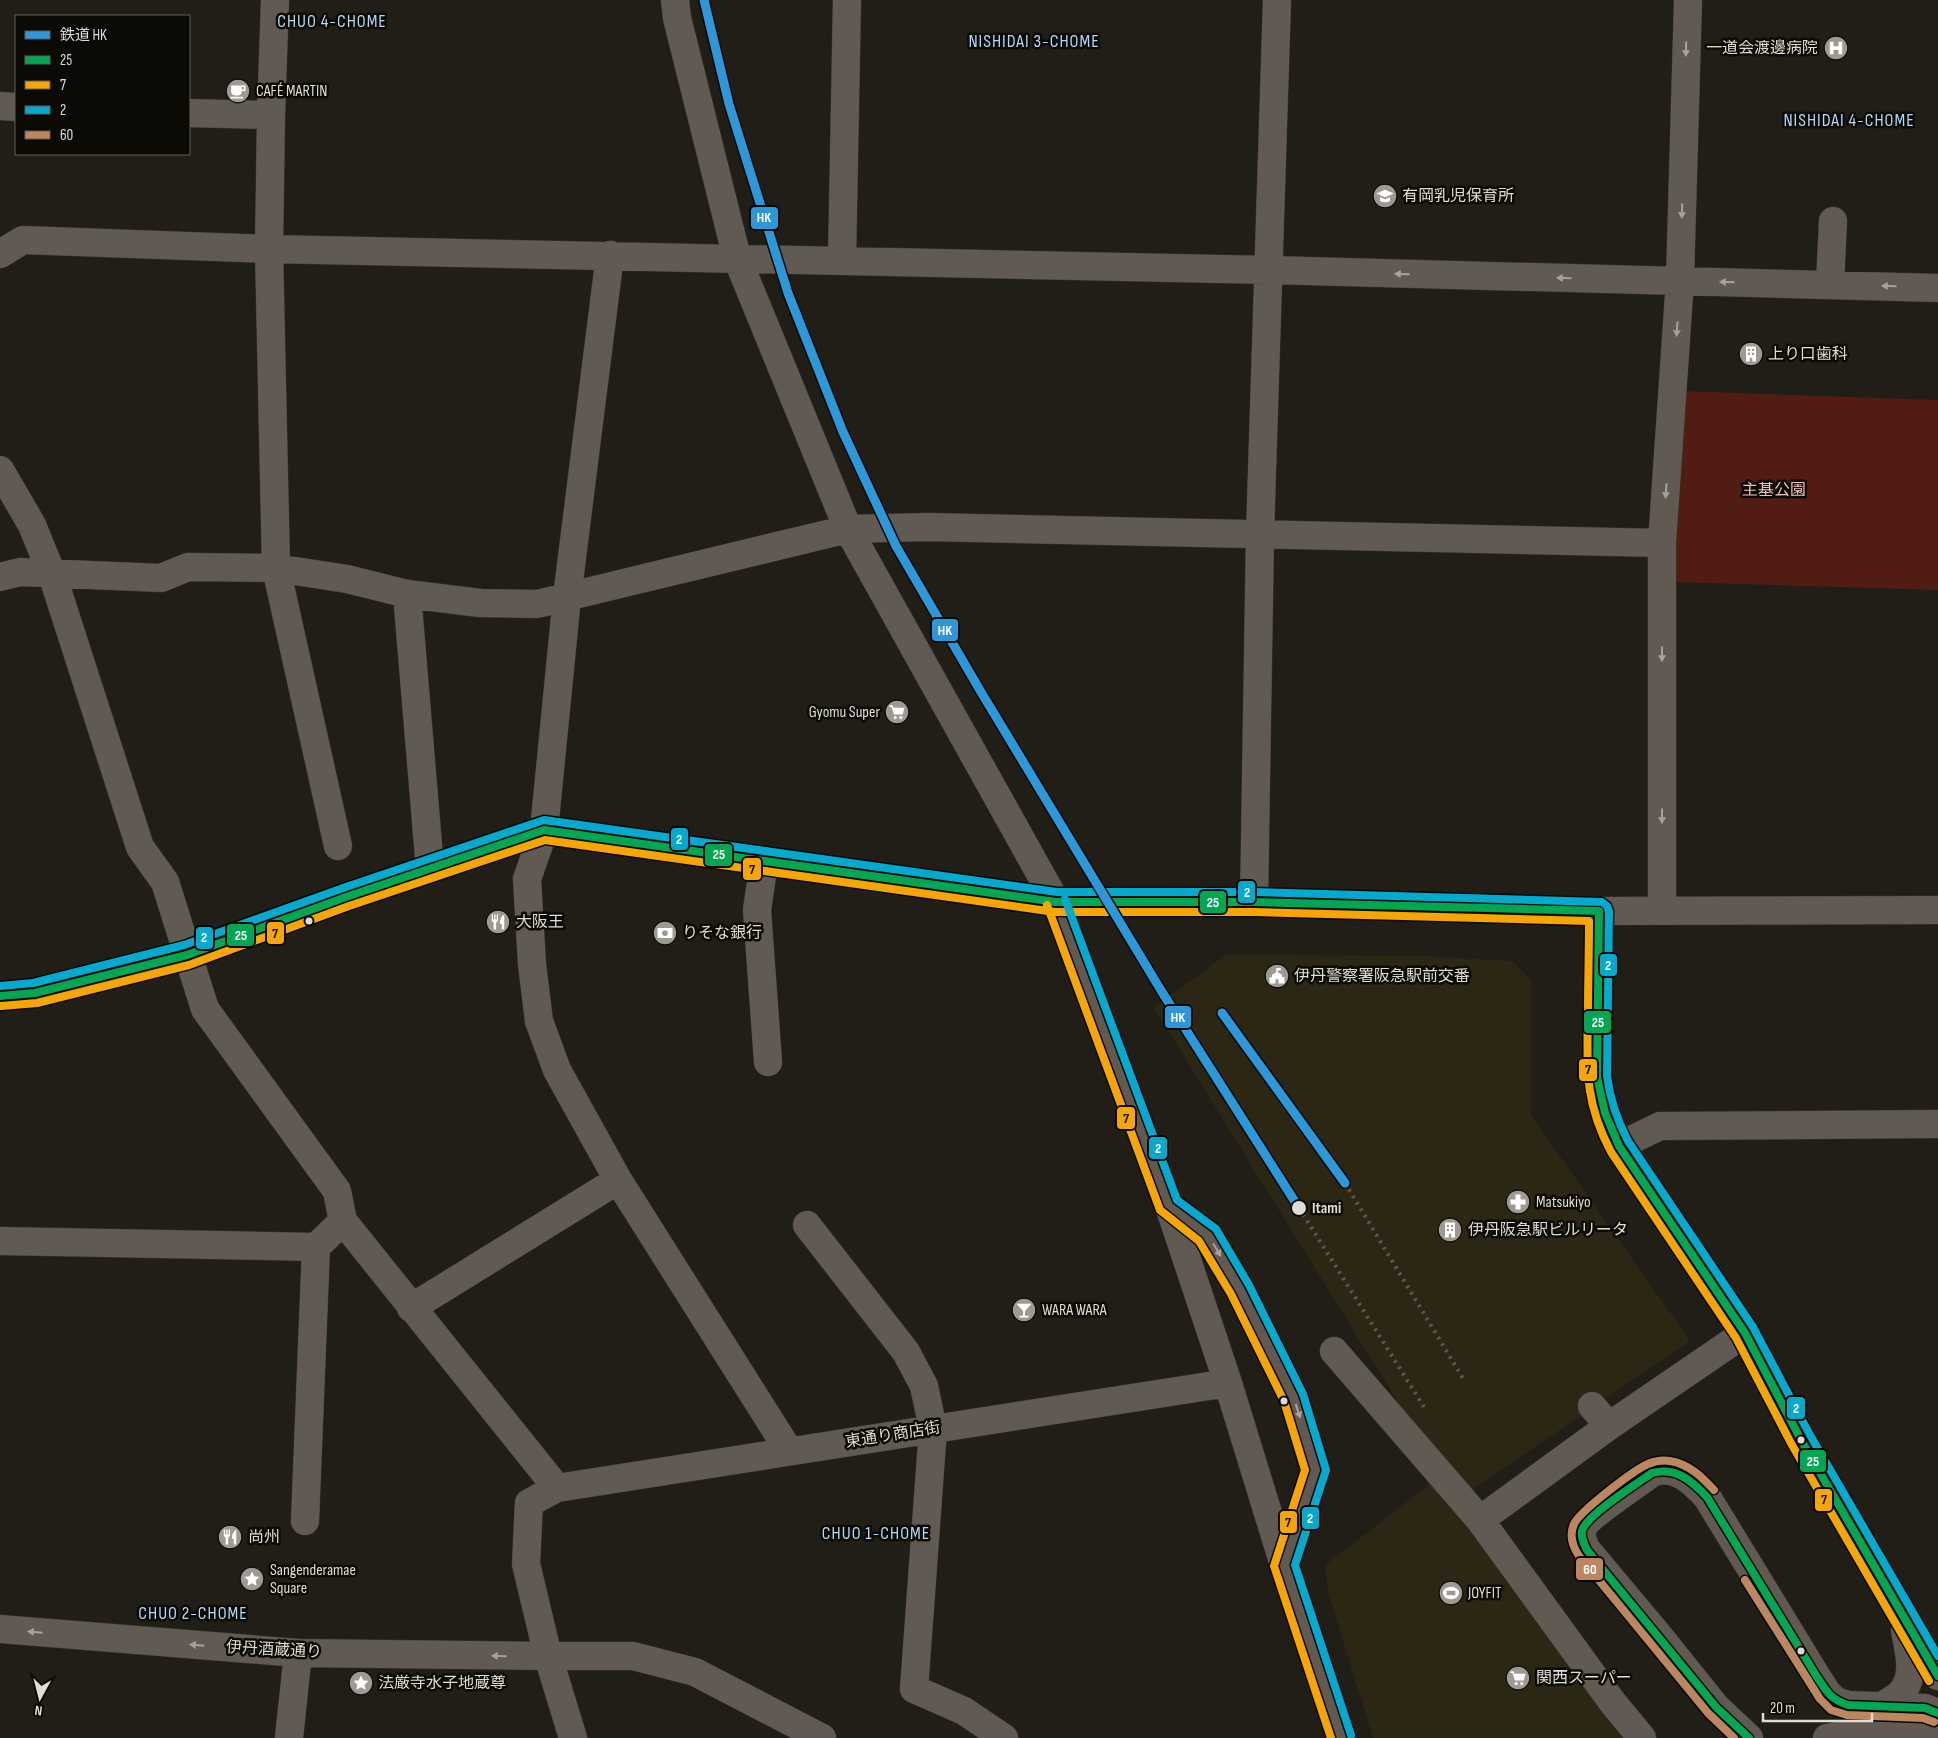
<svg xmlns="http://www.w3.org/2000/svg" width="1938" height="1738" viewBox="0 0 1938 1738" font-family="'Sofia Sans Condensed','Noto Sans JP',sans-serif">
<rect width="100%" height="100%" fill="#201e17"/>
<path fill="#2c2715" d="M 1227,954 L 1423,956 L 1512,961 L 1531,980 L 1531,1115 L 1690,1341 L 1463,1496 L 1412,1425 L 1154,1008 Z
M 1438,1478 L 1630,1738 L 1373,1738 L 1328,1592 L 1325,1565 Z"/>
<path fill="#501c14" d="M 1680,391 L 1938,400 L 1938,590 L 1671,582 Z"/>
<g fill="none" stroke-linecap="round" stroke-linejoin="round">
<g stroke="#3a3832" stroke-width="29">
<path id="minor" d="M 275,0 L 271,115 L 269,249 L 276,568 L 338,846
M 675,0 L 677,18 L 737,258 L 848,529 L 1056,902 L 1169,1206 L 1228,1383 L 1284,1565 L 1342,1738
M 0,106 L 16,107
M 189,113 L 271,115
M 0,254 L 23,240 L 269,249 L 1270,270 L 1938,288
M 610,255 L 567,597 L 544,830 L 527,879 L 532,964 L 539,1021 L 557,1070 L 618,1180 L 789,1451
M 842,260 L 847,0
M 1830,285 L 1833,221
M 0,470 L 32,525 L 52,574 L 140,847 L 165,882 L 205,1009 L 337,1191 L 343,1221
M 0,577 L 20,572 L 161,578 L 188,567 L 276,568 L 347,579 L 407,594 L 480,603 L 537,604 L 848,529 L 928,527 L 1662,543
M 407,594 L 430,869
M 764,862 L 757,910 L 768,1062
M 1056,902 L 1254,902 L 1599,911 L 1938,910
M 1254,902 L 1260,534 L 1277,0
M 1662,910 L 1662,543 L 1680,280 L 1688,0
M 1599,911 L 1597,1077 C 1600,1103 1607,1123 1619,1146 L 1745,1333 L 1801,1440 L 1938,1676
M 1619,1146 L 1660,1126 L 1938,1124
M 1169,1206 L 1207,1234 L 1240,1289 L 1293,1397 L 1316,1470 L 1284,1565
M 807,1225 L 906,1352 L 924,1386 L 933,1429 L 914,1689 L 964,1711 L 1004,1738
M 0,1241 L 316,1247 L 343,1221 L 557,1488
M 411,1308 L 618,1180
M 1334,1351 L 1480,1520
M 1592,1406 L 1609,1426
M 305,1521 L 316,1247
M 0,1629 L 298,1653 L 548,1656 L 526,1564 L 529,1503 L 557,1488 L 1228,1383
M 1883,1706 C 1888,1702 1894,1699 1899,1695 C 1917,1679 1909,1651 1905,1631
M 289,1738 L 298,1653
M 573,1738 L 548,1656 L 633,1656 L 695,1672 L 822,1738
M 1642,1738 L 1613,1703 L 1480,1520 L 1609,1426 L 1745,1333
M 1749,1738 L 1716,1707 L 1659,1636 L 1587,1550 C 1583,1543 1580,1536 1583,1528 C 1587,1517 1640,1482 1652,1473 C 1675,1464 1692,1481 1707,1497 L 1817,1677 L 1828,1694 L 1836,1701 L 1848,1705 L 1925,1708 L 1938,1713
M 1827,1738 C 1862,1732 1903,1718 1938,1729"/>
</g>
<g stroke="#3a3832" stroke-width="29">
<path id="major" d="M 0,996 L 35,993 L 187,955 L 346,897 L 544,830 L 1056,902"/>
</g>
<use href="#minor" stroke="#615a52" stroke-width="28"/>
<use href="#major" stroke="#635a50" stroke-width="28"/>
<path stroke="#5c5650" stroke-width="4" stroke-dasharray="2.5 5" stroke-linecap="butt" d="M 1345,1183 L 1464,1380
M 1299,1208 L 1424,1407"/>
<g stroke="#0c0a05" stroke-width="11">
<path id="bus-1" d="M 0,996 L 35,993 L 187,955 L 346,897 L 544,830 L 1056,902 L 1254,902 L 1599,911 L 1597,1077 L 1605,1113 L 1619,1146 L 1745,1333 L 1801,1440 L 1938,1676
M 1749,1738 L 1716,1707 L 1587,1550 C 1584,1544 1581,1538 1582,1531 C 1585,1516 1638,1483 1652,1473 C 1676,1467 1691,1480 1707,1497 L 1817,1677 C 1827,1692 1830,1699 1848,1705 L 1925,1708 L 1938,1713"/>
</g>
<g stroke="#0c0a05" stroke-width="11">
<path id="bus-2" d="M 1047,905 L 1160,1210 L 1199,1241 L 1231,1294 L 1284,1401 L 1305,1470 L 1274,1566 L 1331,1738
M 1,1006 L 37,1003 L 189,965 L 349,906 L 545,840 L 1055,912 L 1254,912 L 1589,921 C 1589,952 1588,982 1588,1013 C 1587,1068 1584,1101 1611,1152 L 1736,1338 L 1792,1445 L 1929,1681"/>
</g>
<g stroke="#0c0a05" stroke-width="11">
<path id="bus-3" d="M 1065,899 L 1177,1200 L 1216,1229 L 1249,1285 L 1303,1394 L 1326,1470 L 1295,1565 L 1351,1735
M 0,986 L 33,983 L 184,945 L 343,888 L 544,820 L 1057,892 L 1254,892 L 1602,902 L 1607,906 L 1609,911 L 1607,1076 C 1610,1099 1617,1120 1628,1141 L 1753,1327 L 1810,1435 L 1938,1656"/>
</g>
<g stroke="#0c0a05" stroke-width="11">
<path id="bus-4" d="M 1714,1490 C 1702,1477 1689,1464 1670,1461 C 1663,1460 1655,1461 1648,1464 C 1634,1470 1580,1511 1574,1524 C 1569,1535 1573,1547 1579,1556 L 1708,1713 L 1734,1738
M 1745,1580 L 1820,1699 L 1831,1710 L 1847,1715 L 1923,1718 L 1934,1722"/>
</g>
<use href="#bus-1" stroke="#00a651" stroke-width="8"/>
<use href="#bus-2" stroke="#f7a600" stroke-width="8"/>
<use href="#bus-3" stroke="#00a9ce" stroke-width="8"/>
<use href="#bus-4" stroke="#bb8660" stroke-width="8"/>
<g stroke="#0c0a05" stroke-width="12">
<path id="rail-1" d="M 704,0 L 729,104 L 788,293 L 843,432 L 896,546 L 981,692 L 1162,992 L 1299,1208
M 1222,1013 L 1345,1183"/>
</g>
<use href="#rail-1" stroke="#2d98d9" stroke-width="9"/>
</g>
<defs><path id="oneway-solid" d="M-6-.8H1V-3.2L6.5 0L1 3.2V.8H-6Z" transform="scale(1.25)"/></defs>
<g fill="#a6a29a">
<use href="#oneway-solid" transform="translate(1686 49) rotate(92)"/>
<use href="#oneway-solid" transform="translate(1682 211) rotate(92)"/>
<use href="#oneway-solid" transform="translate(1402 274) rotate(-179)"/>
<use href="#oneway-solid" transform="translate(1564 278) rotate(-179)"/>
<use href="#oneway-solid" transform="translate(1727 282) rotate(-178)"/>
<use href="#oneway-solid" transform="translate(1889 286) rotate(-178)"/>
<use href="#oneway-solid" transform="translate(1677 329) rotate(94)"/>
<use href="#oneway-solid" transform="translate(1666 491) rotate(94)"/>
<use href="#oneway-solid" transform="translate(1662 654) rotate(90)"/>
<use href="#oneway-solid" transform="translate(1662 816) rotate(90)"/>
<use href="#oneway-solid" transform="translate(1217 1250) rotate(59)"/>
<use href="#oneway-solid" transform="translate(1298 1411) rotate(72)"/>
<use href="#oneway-solid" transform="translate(35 1632) rotate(-175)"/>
<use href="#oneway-solid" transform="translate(197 1645) rotate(-175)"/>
<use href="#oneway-solid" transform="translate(499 1656) rotate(-179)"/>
</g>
<defs>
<g id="hospital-disc" transform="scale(1.25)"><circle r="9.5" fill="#9c9a92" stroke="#0c0a05"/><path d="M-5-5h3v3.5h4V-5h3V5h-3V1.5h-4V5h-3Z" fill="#fff"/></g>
<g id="cafe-disc" transform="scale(1.25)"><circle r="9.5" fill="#9c9a92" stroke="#0c0a05"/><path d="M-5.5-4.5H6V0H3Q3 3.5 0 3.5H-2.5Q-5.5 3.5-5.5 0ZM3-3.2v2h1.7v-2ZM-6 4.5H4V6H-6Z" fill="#fff"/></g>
<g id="school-disc" transform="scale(1.25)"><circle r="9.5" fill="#9c9a92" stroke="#0c0a05"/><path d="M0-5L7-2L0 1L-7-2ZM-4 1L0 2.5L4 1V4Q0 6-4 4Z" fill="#fff"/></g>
<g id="building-disc" transform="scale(1.25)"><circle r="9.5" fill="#9c9a92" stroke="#0c0a05"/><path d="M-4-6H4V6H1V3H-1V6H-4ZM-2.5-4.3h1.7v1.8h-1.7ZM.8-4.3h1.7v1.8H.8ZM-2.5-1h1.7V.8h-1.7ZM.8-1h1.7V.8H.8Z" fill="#fff"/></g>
<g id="supermarket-disc" transform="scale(1.25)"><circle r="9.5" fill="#9c9a92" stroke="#0c0a05"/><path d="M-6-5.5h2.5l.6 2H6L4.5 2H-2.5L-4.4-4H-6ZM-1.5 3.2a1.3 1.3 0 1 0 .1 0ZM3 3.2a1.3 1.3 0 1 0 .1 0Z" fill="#fff"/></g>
<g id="restaurant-disc" transform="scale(1.25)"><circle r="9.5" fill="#9c9a92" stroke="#0c0a05"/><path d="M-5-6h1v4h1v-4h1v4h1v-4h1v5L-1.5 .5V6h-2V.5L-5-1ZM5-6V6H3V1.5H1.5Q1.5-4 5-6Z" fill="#fff"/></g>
<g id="bank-disc" transform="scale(1.25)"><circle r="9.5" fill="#9c9a92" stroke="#0c0a05"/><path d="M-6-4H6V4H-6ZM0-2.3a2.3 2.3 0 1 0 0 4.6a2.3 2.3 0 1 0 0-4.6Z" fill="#fff"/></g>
<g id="civic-disc" transform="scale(1.25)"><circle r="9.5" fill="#9c9a92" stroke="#0c0a05"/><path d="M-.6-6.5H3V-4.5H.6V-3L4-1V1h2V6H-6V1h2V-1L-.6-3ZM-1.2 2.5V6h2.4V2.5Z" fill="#fff"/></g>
<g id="pharmacy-disc" transform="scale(1.25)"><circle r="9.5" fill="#9c9a92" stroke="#0c0a05"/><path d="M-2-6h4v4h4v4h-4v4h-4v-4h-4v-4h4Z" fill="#fff"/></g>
<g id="bar-disc" transform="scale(1.25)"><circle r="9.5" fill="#9c9a92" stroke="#0c0a05"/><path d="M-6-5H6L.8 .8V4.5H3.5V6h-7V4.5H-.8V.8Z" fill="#fff"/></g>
<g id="sight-disc" transform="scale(1.25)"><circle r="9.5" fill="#9c9a92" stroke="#0c0a05"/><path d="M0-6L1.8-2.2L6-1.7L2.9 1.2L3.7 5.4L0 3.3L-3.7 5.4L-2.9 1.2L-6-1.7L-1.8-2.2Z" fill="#fff"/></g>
<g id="stadium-disc" transform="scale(1.25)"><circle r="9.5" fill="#9c9a92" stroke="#0c0a05"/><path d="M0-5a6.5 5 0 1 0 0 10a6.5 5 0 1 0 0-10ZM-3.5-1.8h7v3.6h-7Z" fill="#fff"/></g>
</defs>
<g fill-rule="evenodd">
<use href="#hospital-disc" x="1836" y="48"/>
<use href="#cafe-disc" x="238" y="91"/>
<use href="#school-disc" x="1385" y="196"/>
<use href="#building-disc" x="1751" y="354"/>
<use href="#supermarket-disc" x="897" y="712"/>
<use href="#restaurant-disc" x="498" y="922"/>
<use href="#bank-disc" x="665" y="933"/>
<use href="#civic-disc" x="1277" y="976"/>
<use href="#pharmacy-disc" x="1518" y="1202"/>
<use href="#building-disc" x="1450" y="1230"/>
<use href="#bar-disc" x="1024" y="1310"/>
<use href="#restaurant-disc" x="230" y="1537"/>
<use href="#sight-disc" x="252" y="1579"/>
<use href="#stadium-disc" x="1451" y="1593"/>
<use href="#supermarket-disc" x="1518" y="1678"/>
<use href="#sight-disc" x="361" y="1683"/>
</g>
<g fill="#dfdcd4" stroke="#0c0a05" stroke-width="2">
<circle cx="309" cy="921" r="4.5"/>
<circle cx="1299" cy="1208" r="8"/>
<circle cx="1284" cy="1401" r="4.5"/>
<circle cx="1801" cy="1440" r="4.5"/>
<circle cx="1801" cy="1651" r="4.5"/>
</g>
<g text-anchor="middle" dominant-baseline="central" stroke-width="5" stroke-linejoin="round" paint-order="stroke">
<g font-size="16" fill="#dfdcd4" stroke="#0c0a05" text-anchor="start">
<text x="1818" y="48" text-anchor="end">一道会渡邊病院</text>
<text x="256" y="91">CAFÉ MARTIN</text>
<text x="1402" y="196">有岡乳児保育所</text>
<text x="1768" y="354">上り口歯科</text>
<text x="880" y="712" text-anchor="end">Gyomu Super</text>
<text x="516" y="922">大阪王</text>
<text x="682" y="933">りそな銀行</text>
<text x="1294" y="976">伊丹警察署阪急駅前交番</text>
<text x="1536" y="1202">Matsukiyo</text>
<text x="1468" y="1230">伊丹阪急駅ビルリータ</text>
<text x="1042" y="1310">WARA WARA</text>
<text x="248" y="1537">尚州</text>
<text x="270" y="1570">Sangenderamae<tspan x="270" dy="18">Square</tspan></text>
<text x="1468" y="1593">JOYFIT</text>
<text x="1536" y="1678">関西スーパー</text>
<text x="378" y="1683">法厳寺水子地蔵尊</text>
</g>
<g font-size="16" fill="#f0c2ba" stroke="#0c0a05">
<text x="1774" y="490">主基公園</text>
</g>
<g font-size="16" font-weight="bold" fill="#dfdcd4" stroke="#0c0a05" text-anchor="start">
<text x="1312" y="1208">Itami</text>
</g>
<g font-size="16" fill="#dfdcd4" stroke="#0c0a05">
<text transform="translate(893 1435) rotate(-9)">東通り商店街</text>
<text transform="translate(274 1650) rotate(3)">伊丹酒蔵通り</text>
</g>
<g font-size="18" letter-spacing="1" fill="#b3d8f9" stroke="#0c0a05">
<text x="332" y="21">CHUO 4-CHOME</text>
<text x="1034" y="41">NISHIDAI 3-CHOME</text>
<text x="1849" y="120">NISHIDAI 4-CHOME</text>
<text x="876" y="1533">CHUO 1-CHOME</text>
<text x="193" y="1613">CHUO 2-CHOME</text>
</g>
</g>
<g stroke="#0c0a05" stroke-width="2">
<rect x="750" y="206" width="29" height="24" rx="5" fill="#2d98d9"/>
<rect x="931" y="618" width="28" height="24" rx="5" fill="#2d98d9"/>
<rect x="670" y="827" width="19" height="24" rx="5" fill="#00a9ce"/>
<rect x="704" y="843" width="29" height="24" rx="5" fill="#00a651"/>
<rect x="742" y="857" width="20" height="24" rx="5" fill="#f7a600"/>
<rect x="1237" y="880" width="19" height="24" rx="5" fill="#00a9ce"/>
<rect x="1199" y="890" width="28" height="24" rx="5" fill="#00a651"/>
<rect x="266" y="921" width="19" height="24" rx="5" fill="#f7a600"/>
<rect x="226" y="923" width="29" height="24" rx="5" fill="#00a651"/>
<rect x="195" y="926" width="19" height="24" rx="5" fill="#00a9ce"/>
<rect x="1599" y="953" width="19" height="24" rx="5" fill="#00a9ce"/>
<rect x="1164" y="1005" width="28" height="24" rx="5" fill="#2d98d9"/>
<rect x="1583" y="1010" width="29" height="24" rx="5" fill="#00a651"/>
<rect x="1578" y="1058" width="20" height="24" rx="5" fill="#f7a600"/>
<rect x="1116" y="1106" width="20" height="24" rx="5" fill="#f7a600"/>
<rect x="1148" y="1136" width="20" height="24" rx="5" fill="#00a9ce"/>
<rect x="1786" y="1396" width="20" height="24" rx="5" fill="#00a9ce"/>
<rect x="1799" y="1449" width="28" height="24" rx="5" fill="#00a651"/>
<rect x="1814" y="1488" width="19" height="24" rx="5" fill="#f7a600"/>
<rect x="1301" y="1506" width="19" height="24" rx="5" fill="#00a9ce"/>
<rect x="1279" y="1510" width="19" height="24" rx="5" fill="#f7a600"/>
<rect x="1575" y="1557" width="29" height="24" rx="5" fill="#bb8660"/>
</g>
<g font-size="14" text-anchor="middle" font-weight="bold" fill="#fff">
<text x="764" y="222">HK</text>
<text x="945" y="635">HK</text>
<text x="679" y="844">2</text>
<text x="719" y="859">25</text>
<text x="1247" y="897">2</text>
<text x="1213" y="907">25</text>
<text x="241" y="940">25</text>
<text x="204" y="942">2</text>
<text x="1608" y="970">2</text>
<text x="1178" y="1022">HK</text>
<text x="1598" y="1027">25</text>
<text x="1158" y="1153">2</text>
<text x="1796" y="1413">2</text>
<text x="1813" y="1466">25</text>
<text x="1310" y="1523">2</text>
<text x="1590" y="1574">60</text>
</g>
<g font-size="14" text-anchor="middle" font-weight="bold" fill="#111">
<text x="752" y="874">7</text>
<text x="275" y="938">7</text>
<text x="1588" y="1074">7</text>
<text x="1126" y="1123">7</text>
<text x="1824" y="1504">7</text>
<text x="1288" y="1527">7</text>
</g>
<rect x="15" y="15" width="175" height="140" fill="#0c0a05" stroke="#605e58"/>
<rect x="25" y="31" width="25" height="8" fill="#2d98d9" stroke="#605e58"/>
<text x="60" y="40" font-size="15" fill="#dfdcd4">鉄道 HK</text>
<rect x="25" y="56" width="25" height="8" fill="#00a651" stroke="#605e58"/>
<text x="60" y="65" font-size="15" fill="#dfdcd4">25</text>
<rect x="25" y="81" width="25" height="8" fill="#f7a600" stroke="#605e58"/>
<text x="60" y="90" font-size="15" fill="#dfdcd4">7</text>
<rect x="25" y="106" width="25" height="8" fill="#00a9ce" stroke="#605e58"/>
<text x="60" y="115" font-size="15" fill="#dfdcd4">2</text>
<rect x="25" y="131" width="25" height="8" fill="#bb8660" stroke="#605e58"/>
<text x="60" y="140" font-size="15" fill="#dfdcd4">60</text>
<g transform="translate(40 1698) rotate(187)" stroke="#0c0a05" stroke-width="4" paint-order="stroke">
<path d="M0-4L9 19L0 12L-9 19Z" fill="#dfdcd4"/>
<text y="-8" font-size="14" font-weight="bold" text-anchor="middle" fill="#dfdcd4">N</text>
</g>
<path d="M1763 1713v8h109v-8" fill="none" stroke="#dfdcd4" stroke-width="2.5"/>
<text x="1770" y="1713" font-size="15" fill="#dfdcd4" stroke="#0c0a05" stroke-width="4" paint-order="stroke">20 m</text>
</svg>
